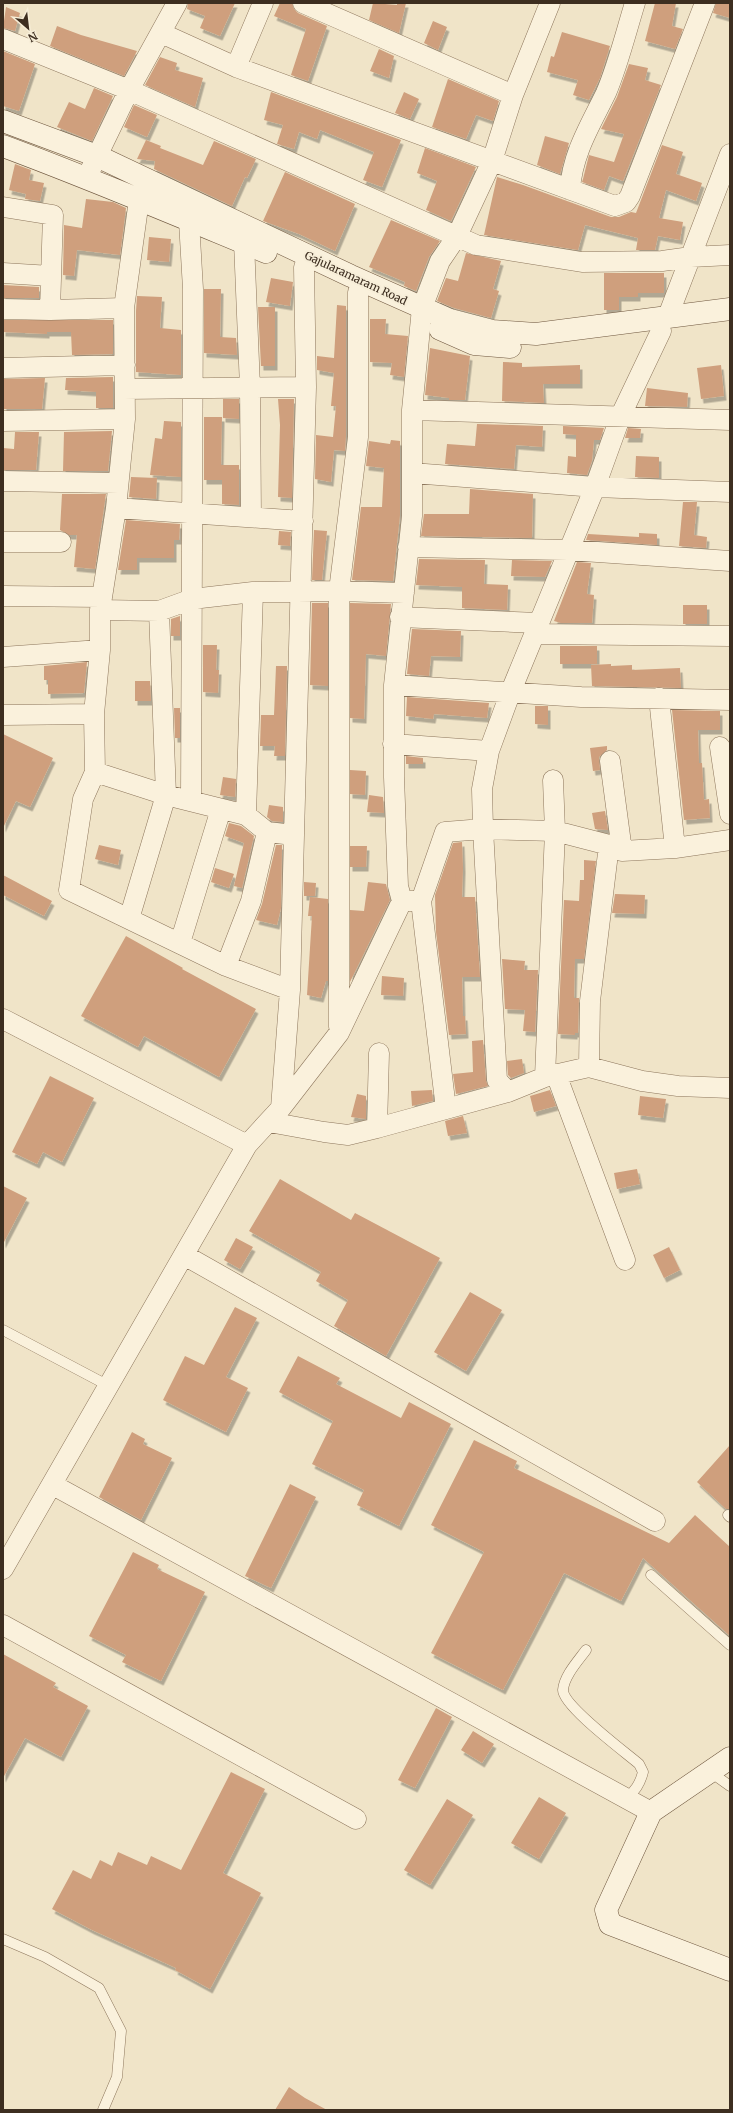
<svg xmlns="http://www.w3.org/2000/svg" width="733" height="2113" viewBox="0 0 733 2113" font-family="Merriweather,serif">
<defs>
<filter id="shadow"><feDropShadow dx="2.5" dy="4.5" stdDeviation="0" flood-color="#0004"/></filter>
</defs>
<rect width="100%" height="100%" fill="#f0e4c8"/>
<path fill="#cf9f7d" filter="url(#shadow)" d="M 188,3 L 235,3 L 220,36 L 200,28 L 205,16 L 187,9 Z
M 280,3 L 292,3 L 294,9 L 298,13 L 327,26 L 308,81 L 291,75 L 306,29 L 274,16 Z
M 373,3 L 397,5 L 397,3 L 406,3 L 399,33 L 369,20 Z
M 655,3 L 676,3 L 672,26 L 683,29 L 675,49 L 645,41 Z
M 716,3 L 730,3 L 730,18 L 713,13 Z
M 6,7 L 20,13 L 15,31 L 3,28 Z
M 433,21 L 447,27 L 438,50 L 424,43 Z
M 57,26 L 81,35 L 137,51 L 124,76 L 50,46 Z
M 562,32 L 610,46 L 600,78 L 589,100 L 573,95 L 578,80 L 547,72 L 551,56 L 554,57 Z
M 379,49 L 394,56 L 389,78 L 370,71 Z
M 3,51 L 35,64 L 19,111 L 3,106 Z
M 160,57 L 177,63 L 175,70 L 203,78 L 195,107 L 145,85 Z
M 629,64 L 648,68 L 645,80 L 661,85 L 623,181 L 609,176 L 604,190 L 582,182 L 583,179 L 589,155 L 614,162 L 624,134 L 601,129 L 617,97 Z
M 448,79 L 499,101 L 493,121 L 476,115 L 466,139 L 432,127 Z
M 94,88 L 113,96 L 92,141 L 57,127 L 69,102 L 85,109 Z
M 271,92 L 401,140 L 382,187 L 363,180 L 374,152 L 320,130 L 317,139 L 299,132 L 294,149 L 277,144 L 283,125 L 264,120 Z
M 404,92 L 419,99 L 410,119 L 395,113 Z
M 134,105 L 157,115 L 147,137 L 124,127 Z
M 545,136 L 569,143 L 560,174 L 537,165 Z
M 146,140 L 161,146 L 160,148 L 203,165 L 214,141 L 256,159 L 247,178 L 245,177 L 232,206 L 154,169 L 155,161 L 137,159 Z
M 662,145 L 683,152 L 676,174 L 702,183 L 696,201 L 666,190 L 659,218 L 683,222 L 680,240 L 658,236 L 655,250 L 636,250 L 638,238 L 585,225 L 578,250 L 484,235 L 497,177 L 523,185 L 611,217 L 619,217 L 631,212 L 636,213 Z
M 425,148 L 476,167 L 451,221 L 426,210 L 437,181 L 417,173 Z
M 15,164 L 31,170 L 29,180 L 44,183 L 40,201 L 25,199 L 26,194 L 9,190 Z
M 285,172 L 355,204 L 335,251 L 299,234 L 263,221 Z
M 86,199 L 113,202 L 126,208 L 120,255 L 77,250 L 74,276 L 63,275 L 64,225 L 82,228 Z
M 391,220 L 440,241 L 429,257 L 416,291 L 404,286 L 405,282 L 369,267 Z
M 149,237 L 171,239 L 169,262 L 147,260 Z
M 466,253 L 501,261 L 493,289 L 499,291 L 491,318 L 454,308 L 437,301 L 446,278 L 458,281 Z
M 604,273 L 664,273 L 664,293 L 638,293 L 638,297 L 619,297 L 619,310 L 604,310 Z
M 271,278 L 293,282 L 290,306 L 266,302 Z
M 3,285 L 39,287 L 39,298 L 3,298 Z
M 204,289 L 221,289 L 220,337 L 236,338 L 237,355 L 204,353 Z
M 137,296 L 162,297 L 160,328 L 181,330 L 181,375 L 136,372 L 136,311 Z
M 337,305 L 346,306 L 346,436 L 345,451 L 334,450 L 331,482 L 315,479 L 316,435 L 333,437 L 336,406 L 331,406 L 334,373 L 317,370 L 317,356 L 334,358 Z
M 258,307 L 275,307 L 275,366 L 261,366 Z
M 370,319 L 386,319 L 385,334 L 408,336 L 404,377 L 390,375 L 392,363 L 370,362 Z
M 3,320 L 113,320 L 113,354 L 72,355 L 71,332 L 47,332 L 47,334 L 3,332 Z
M 430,348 L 470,356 L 465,400 L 449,400 L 449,398 L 425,395 Z
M 503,362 L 522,363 L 522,367 L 580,365 L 580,384 L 543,384 L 544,403 L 502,401 Z
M 721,365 L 724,396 L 701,399 L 697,368 Z
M 113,377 L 113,408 L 96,408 L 96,392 L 65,390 L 66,378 Z
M 45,378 L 42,409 L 4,409 L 3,379 Z
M 647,388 L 688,393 L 687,407 L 645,406 Z
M 223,399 L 239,399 L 239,419 L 223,418 Z
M 278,399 L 294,399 L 292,498 L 278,497 L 280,425 Z
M 204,417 L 222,417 L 221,465 L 239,465 L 239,505 L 222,504 L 222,480 L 204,480 Z
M 164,421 L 181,422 L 181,477 L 150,475 L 155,438 L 162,439 Z
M 477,424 L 543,426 L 542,447 L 516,445 L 514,469 L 445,464 L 447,444 L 475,446 Z
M 563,426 L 604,428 L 600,440 L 594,440 L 592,461 L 587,475 L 567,473 L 568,456 L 576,457 L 576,435 L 563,434 Z
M 628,428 L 641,429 L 640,438 L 625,438 Z
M 112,431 L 108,471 L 63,471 L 64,432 Z
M 15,432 L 39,432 L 36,470 L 3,470 L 3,448 L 14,449 Z
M 391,440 L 400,441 L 400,515 L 393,581 L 352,580 L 361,507 L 382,507 L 384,468 L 366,466 L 369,441 L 390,444 Z
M 636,456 L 659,457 L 659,478 L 635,477 Z
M 131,477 L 157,478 L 156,499 L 129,497 Z
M 470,489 L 533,494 L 532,538 L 421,536 L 424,514 L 469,514 Z
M 62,494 L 106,494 L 95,569 L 74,567 L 77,535 L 69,535 L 60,530 Z
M 683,502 L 697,502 L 694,535 L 707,537 L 706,548 L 679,546 Z
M 126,520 L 180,524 L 179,540 L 174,540 L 174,558 L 137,558 L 137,570 L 118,570 Z
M 314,530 L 327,531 L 322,580 L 312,580 Z
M 279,531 L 291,532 L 290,546 L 278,545 Z
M 639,533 L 657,534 L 657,545 L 586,540 L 588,534 L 639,537 Z
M 419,559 L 485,560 L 484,584 L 508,585 L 507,610 L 462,608 L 462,587 L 416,585 Z
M 512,560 L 552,561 L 545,577 L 511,576 Z
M 577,562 L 591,563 L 587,594 L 594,595 L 592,623 L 561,623 L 554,621 Z
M 312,603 L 328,603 L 328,686 L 310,685 Z
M 350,603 L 391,604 L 386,656 L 366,654 L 364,719 L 350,718 Z
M 683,605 L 707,605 L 707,624 L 683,624 Z
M 180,616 L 180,636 L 171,636 L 171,619 Z
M 412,629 L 461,631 L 460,657 L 431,656 L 429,676 L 407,674 Z
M 203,645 L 217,645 L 216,670 L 219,670 L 218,693 L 203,692 Z
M 560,646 L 597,646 L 597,664 L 560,664 Z
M 87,662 L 84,693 L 48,694 L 48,680 L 44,680 L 44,666 Z
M 611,664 L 611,666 L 632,665 L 632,670 L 680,668 L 681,688 L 592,686 L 591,665 Z
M 276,666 L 287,666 L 285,756 L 274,756 L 275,746 L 260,746 L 261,715 L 274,715 Z
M 135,681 L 150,681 L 151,701 L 135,701 Z
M 407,697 L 489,703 L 487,718 L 434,714 L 433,719 L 406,716 Z
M 535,706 L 548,706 L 548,725 L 535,724 Z
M 174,708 L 180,708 L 180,738 L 175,738 Z
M 672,710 L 720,711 L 720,730 L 698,730 L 699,763 L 702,763 L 704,800 L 709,799 L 710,818 L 684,820 Z
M 3,734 L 53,758 L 30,807 L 16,801 L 3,828 Z
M 607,746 L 607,750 L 599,757 L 600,770 L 593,771 L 590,748 Z
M 406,756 L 423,758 L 423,764 L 406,764 Z
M 350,770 L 366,771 L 365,795 L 350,794 Z
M 223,777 L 236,779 L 235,797 L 220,795 Z
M 369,795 L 383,797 L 384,813 L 367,812 Z
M 269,805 L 283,807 L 283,822 L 272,821 L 267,817 Z
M 605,811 L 608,830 L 595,829 L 592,813 Z
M 229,823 L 241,826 L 254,836 L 242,888 L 234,886 L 244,843 L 225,836 Z
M 462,842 L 463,868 L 462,897 L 475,897 L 480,977 L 462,977 L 463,1016 L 465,1016 L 466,1034 L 449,1035 L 436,932 L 435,895 L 453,843 Z
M 99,845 L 121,850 L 118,865 L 95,859 Z
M 276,845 L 282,845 L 281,908 L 277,925 L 256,920 L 262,904 Z
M 350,846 L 367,846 L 366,867 L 350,867 Z
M 584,860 L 596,861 L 584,959 L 575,959 L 574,998 L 579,998 L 578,1033 L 575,1033 L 575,1035 L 558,1034 L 564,900 L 579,901 L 580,880 L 584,880 Z
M 215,868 L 234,874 L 229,888 L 211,882 Z
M 3,875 L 52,901 L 44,916 L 3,895 Z
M 304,882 L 316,883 L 315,896 L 304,896 Z
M 368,882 L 386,884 L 390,900 L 350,982 L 350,910 L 364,911 Z
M 615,894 L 645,895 L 644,914 L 612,913 Z
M 310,897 L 328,899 L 328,981 L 326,981 L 321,998 L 307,995 L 312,916 L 308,916 Z
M 126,936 L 183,968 L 182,969 L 256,1009 L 219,1077 L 144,1036 L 138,1047 L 81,1016 Z
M 502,959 L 525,961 L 524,970 L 538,970 L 535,1032 L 523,1031 L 525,1010 L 505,1009 Z
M 382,976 L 404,978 L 403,996 L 381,995 Z
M 483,1040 L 486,1081 L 488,1086 L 456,1094 L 453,1074 L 473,1072 L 472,1041 Z
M 522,1059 L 524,1073 L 511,1078 L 508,1075 L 507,1061 Z
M 50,1076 L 94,1098 L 62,1162 L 43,1152 L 37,1164 L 12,1152 Z
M 432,1090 L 433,1101 L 412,1106 L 411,1091 Z
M 550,1090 L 556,1106 L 534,1112 L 530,1096 Z
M 357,1094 L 366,1096 L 366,1119 L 351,1117 Z
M 640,1096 L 666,1099 L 663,1118 L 638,1115 Z
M 463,1116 L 467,1133 L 448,1136 L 445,1121 Z
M 637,1169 L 640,1184 L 617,1189 L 614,1173 Z
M 280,1179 L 351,1220 L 355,1213 L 440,1258 L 386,1356 L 334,1326 L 348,1300 L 316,1281 L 321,1272 L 249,1231 Z
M 3,1186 L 27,1198 L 3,1244 Z
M 236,1238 L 253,1247 L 240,1269 L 224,1260 Z
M 669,1247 L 680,1270 L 664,1278 L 653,1255 Z
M 470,1292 L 502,1310 L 466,1371 L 434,1352 Z
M 235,1307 L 257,1318 L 226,1377 L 248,1388 L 226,1432 L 163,1400 L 185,1356 L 204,1365 Z
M 298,1356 L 340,1378 L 336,1384 L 401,1418 L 409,1402 L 451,1424 L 399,1526 L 357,1505 L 364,1490 L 312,1464 L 333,1421 L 279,1392 Z
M 132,1432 L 145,1439 L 143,1444 L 172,1458 L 141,1520 L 99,1497 Z
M 474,1440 L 517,1461 L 514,1468 L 669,1543 L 695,1515 L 730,1547 L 730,1636 L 643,1558 L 621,1601 L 564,1573 L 503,1690 L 431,1653 L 484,1552 L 431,1525 Z
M 730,1445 L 730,1509 L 726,1509 L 697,1482 Z
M 290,1484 L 316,1497 L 271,1588 L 245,1576 Z
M 133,1552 L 159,1565 L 157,1569 L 205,1592 L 161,1681 L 122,1662 L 126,1655 L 89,1636 Z
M 3,1654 L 56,1683 L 53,1687 L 88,1706 L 61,1757 L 25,1738 L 3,1778 Z
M 436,1708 L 452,1717 L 415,1788 L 398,1780 Z
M 473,1731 L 494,1744 L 482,1763 L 461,1750 Z
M 231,1772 L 265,1789 L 223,1873 L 261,1893 L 210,1989 L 175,1970 L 176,1968 L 92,1930 L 52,1909 L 73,1870 L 91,1879 L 100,1860 L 112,1866 L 118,1852 L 147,1865 L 151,1856 L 181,1870 Z
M 539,1797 L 566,1813 L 539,1859 L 511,1843 Z
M 447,1799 L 473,1815 L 430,1885 L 404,1870 Z
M 289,2087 L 305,2098 L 327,2110 L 275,2110 Z"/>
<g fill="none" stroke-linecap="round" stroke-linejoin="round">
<g stroke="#8d765c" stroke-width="11">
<path id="lane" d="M 3,1330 L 109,1386
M 728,1515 L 730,1517
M 651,1575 L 730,1645
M 586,1650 C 578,1661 564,1676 563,1690 C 563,1706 625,1752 639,1764 L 643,1772 C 640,1784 635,1791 626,1799
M 709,1771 L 730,1786
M 3,1939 L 45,1957 L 99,1988 L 121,2031 L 117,2077 L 103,2110"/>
</g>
<g stroke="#8d765c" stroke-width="21">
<path id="street" d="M 303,3 L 513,95
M 161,33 L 236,67 L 615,206 L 626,202 L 630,196 L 705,3
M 3,39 L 129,90 L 476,245 L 582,262 L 662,261 L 691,257 L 730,255
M 236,67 L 263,3
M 87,177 L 129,90 L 177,3
M 570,190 C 572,154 591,124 606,93 C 618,65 626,32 635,3
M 139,200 L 124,308 L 125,419 L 116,508 L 100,610 L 100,650 L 94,714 L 95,772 L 83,799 L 69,890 L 226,966 L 290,990
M 3,207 L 53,215 L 50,310
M 189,221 L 193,289 L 191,801
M 244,242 L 250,387 L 251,517
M 3,273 L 51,276
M 358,292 L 358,437 L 339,591 L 404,593
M 3,309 L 50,310 L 124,308
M 668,316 L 730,154
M 3,368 L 125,365
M 125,389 L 306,387
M 412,410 L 730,420
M 3,421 L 125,419
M 412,473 L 595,487 L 730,492
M 3,481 L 118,483
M 116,508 L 303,521
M 3,542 L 61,542
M 408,547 L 568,550 L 730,561
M 3,596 L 101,597
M 100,610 L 159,611 L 166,795 L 129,919
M 159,611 L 192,599 L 253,592 L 339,591 L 339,1027
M 400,617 L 538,623
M 534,634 L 730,636
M 3,657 L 100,650
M 394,685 L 581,697 L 730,700
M 659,698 L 675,848
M 3,715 L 94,714
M 393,744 L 489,751
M 720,747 L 730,814
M 610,761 L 622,851
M 95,772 L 166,795 L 246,815 L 267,832 L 294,835
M 246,815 L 253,592
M 402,901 L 398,886 L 394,777 L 394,685 L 412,516 L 412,410 L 422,308 L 440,261 L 457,236 L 492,161 L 513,95 L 550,3
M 421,901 L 446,1109
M 180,943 L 221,809
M 226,966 L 251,901 L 267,832
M 3,1019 L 247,1145
M 589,1067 L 590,1001 L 609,845
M 556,1074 L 625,1260
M 545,1077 L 555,831 L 553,780
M 508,1092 L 497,1080 L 483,829 L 482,789 L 489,751 L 511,691 L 595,487 L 621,415 L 661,331
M 281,1108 L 290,990 L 294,835 L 306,387 L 304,267
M 269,1122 L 324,1132 L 348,1135 L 377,1128 L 508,1092 L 545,1077 L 589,1067 L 642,1081 L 678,1086 L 730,1088
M 377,1128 L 379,1053
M 184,1255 L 655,1521
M 53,1485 L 651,1812
M 3,1569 L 247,1145 L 281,1108 L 339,1033 L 402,901 L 421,901 L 445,832 L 483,829 L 555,831 L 609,845 L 622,851 L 675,848 L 730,840
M 3,1625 L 356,1819"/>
</g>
<g stroke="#6f573f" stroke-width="23">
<path id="secondary" d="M 3,121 L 97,156 L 351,276 L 450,320 L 492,331 L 536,334 L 730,309
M 3,146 C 92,179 179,216 266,252
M 440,329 L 474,344 L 510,347
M 730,1758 L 651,1812 L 606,1910 L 610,1924 L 730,1970"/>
</g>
<use href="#lane" stroke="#faf1dc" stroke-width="10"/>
<use href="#street" stroke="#faf1dc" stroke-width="20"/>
<use href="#secondary" stroke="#faf1dc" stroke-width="22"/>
</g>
<g text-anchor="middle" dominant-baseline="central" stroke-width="4" stroke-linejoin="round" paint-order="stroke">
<g font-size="11" fill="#3d2e20" stroke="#f7eed8">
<text transform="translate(356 278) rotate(25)">Gajularamaram Road</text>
</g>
</g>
<rect width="733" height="2113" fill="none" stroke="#3d2e20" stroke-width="8"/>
<g transform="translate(28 28) rotate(152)" stroke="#f7eed8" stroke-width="3" paint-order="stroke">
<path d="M0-3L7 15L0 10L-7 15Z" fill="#3d2e20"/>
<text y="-6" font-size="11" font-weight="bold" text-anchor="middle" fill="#3d2e20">N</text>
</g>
</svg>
